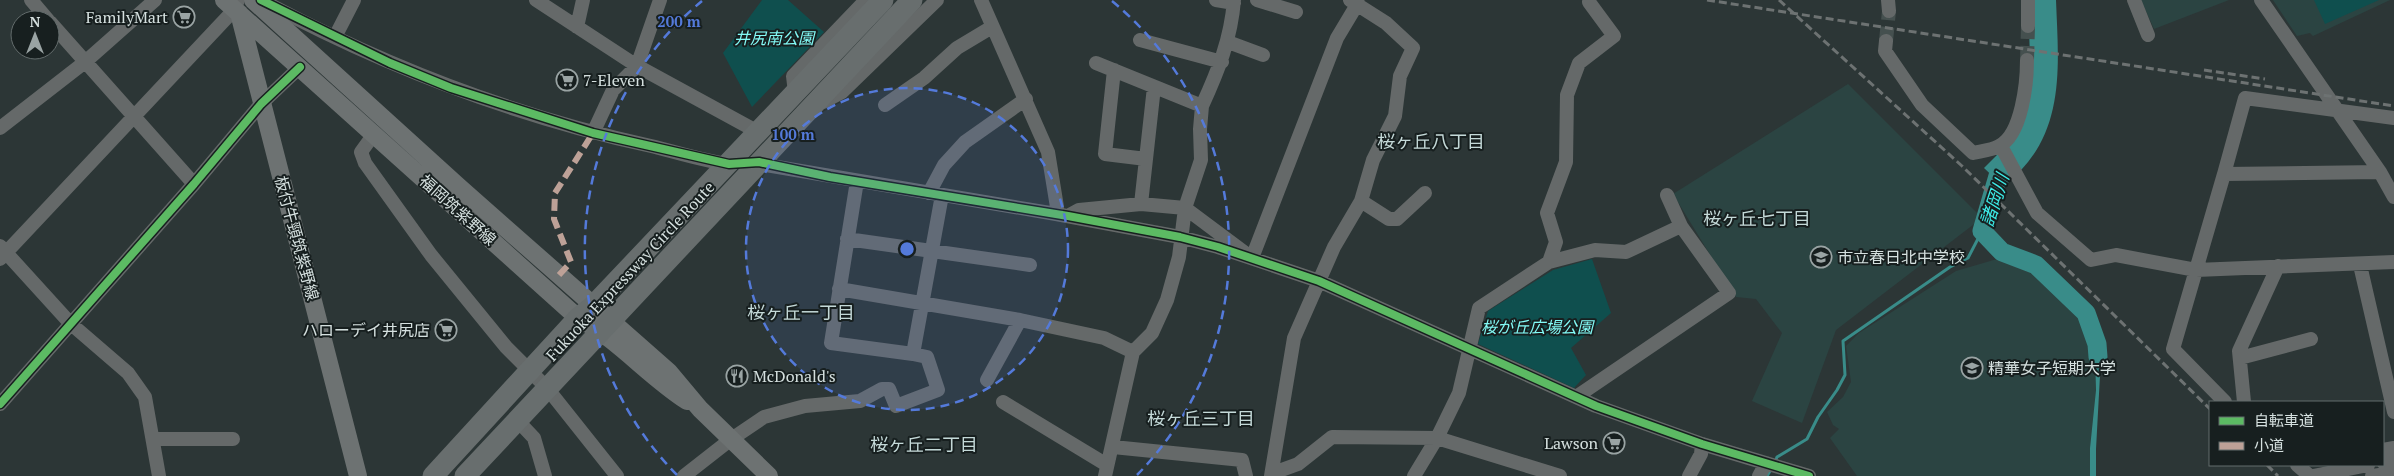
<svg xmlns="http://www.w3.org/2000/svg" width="2394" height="476" viewBox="0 0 2394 476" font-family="'PT Serif','Noto Sans JP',serif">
<rect width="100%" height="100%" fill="#2c3636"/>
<path fill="#2b4442" d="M 2141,0 L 2229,0 L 2154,29 Z
M 2273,0 L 2390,0 L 2313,36 L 2310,33 L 2297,36 Z
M 1848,84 L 1982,218 L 1836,330 L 1802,423 L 1752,401 L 1782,333 L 1756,299 L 1736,297 L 1673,194 Z
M 2004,257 L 2037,271 L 2086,324 L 2095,354 L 2096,390 L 2090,448 L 2090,476 L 1857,476 L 1830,438 L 1839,429 L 1833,425 L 1827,412 L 1843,397 L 1851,382 L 1846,346 L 1859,333 L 1956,271 Z"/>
<path fill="#0f4f4e" d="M 762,0 L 788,0 L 824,32 L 752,107 L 723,53 Z
M 2314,0 L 2379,0 L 2325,24 Z
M 1592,259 L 1611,313 L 1571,348 L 1586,375 L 1574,388 L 1478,344 L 1488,311 L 1553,270 Z"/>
<path fill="#398c89" d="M 2028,0 L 2056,0 C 2058,55 2065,116 2028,162 C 2021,171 2012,178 2004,187 L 1984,168 L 2006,146 L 2031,87 Z
M 2101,357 L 2096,449 L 2096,476 L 2090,476 L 2090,448 L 2096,390 L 2095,358 Z"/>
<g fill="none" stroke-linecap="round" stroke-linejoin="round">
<path stroke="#398c89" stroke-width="3" d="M 1775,462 L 1777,457 L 1807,439 L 1818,417 L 1837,390 L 1845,375 L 1843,341 L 1950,267 L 1968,258 L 1982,231
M 1767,476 L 1772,468"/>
<path stroke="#398c89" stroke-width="19" d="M 2011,159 L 1998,176 L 1982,231 L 2002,252 L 2036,265 L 2086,313 L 2097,344 L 2098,357"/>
<path stroke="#45504f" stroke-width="14" stroke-dasharray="14 7" stroke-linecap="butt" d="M 1886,41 L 1889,11
M 2027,60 L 2028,26"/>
<path stroke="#656969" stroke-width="14" d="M 31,0 L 48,20
M 261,0 C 384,66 514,116 651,146 C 672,151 713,164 732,164
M 536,0 L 637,66 L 758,132
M 981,0 L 1048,152 L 1057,207 L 1056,214
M 1216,0 L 1234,3
M 1257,0 L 1296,12
M 1350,0 L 1386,23 L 1413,48 L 1400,76 L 1395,116 L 1373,160 L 1361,201 L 1389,219 L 1397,219 L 1425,193
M 1888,0 L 1889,11
M 2028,0 L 2028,26
M 2134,0 L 2148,35
M 2261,0 L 2380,172 L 2394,197
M 50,22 L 194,184
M 577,27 L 583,0
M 335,37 L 354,0
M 1140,40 L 1222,62
M 1886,41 L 1885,51 L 1922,105 L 1973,153 C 1982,151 1992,150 1999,146 C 2022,135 2027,82 2027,60
M 1228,42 L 1263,55
M 1096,63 L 1202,106 C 1218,71 1231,39 1234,0
M 1114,70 L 1105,154 L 1146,159
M 795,93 L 793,76 L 866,0
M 823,102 L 842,92 L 937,0
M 885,105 L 924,78 L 957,48 L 992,27
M 0,128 L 85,62 L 155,0
M 593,133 L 613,90 L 637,66 L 660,0
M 374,134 L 361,152 L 365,163 L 431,255 L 506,347 L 547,388 L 617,476
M 2001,146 L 2037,213 L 2091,260 L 2116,255 L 2196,270 L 2173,349 L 2225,402
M 754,163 L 1056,214 L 1180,237 L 1218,247 L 1319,281 L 1596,406 L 1702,444 L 1809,476
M 2380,172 L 2224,174 L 2245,98 L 2394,118
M 2224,174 L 2196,270 L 2394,262
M 857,181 L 831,343 L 913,354 L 942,195
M 929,193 L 944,165 L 965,142 L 1026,99
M 1141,204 L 1154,87
M 1068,216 L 1079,210 L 1141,204 L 1185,208 L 1252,258 L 1337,38 L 1358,3
M 847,239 L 1030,265
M 0,246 L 70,323 L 128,373 L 145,397 L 159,476
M 0,259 L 234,10 L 238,0
M 1549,262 L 1556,242 L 1547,213 L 1566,162 L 1567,95 L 1579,63 L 1614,36 L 1589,2
M 2360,265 L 2394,412
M 839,289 L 1020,320 L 1104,338 L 1133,352
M 2240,358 L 2311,339
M 987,380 L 1020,320
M 1576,397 L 1729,293 L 1681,226 L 1667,195
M 1003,402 L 1107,465
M 2244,402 L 2239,351 L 2278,266
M 0,404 L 194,184 L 261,104 L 300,67
M 517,420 L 534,438 L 545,476
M 153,439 L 233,439
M 1113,447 L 1242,460 L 1246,476
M 2383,450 L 2394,448
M 2383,462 L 2394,461
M 2297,465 L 2310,476
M 1273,473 L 1298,464 L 1332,437 L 1437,438
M 684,476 L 730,440 L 764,417 L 805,406 L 860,401 L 882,389 L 889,389 L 896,406 L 938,390 L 927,357 L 913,354
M 1105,476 L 1133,352 L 1152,333 L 1167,300 L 1179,257 L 1185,208 L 1201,160 L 1200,129 L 1202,106
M 1271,476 L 1294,338 L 1334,247 L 1361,201
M 1414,476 L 1437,438
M 1560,476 L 1437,438 L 1459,393 L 1479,308 L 1549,262 L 1595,250 L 1626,252 L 1681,226
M 1689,476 L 1701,454 L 1702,444
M 1759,476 L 1766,463
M 2313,476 L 2368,465
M 2372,476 L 2394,473"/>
<path stroke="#6d7272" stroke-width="18" d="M 224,0 L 578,318 C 619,340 648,376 687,401
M 253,0 L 459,187 L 669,372 L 700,409 L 769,476
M 239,13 L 358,476"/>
<path stroke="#686e6e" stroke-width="21" d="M 433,476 L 578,318 L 593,306 L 883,0
M 465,476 L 912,0"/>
<path stroke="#6d7272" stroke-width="3" stroke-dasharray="8 4" stroke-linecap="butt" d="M 1707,0 L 2394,106
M 1779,0 L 1962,166 L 2210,409
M 2204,70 L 2265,79
M 2267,465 L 2278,476"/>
<path stroke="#bda197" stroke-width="6" stroke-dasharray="12 6" stroke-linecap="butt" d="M 559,275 L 571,262 L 554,219 L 555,193 L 593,133"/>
<g stroke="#171f1f" stroke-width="11">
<path id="cycleway" d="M 261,0 L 390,63 L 451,88 L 593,133 L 729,164 L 759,162 L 830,177 L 1068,216 L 1180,237 L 1218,247 L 1319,281 L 1596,406 L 1702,444 L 1809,476
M 0,404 L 194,184 L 261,104 L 300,67"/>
</g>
<use href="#cycleway" stroke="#5cba63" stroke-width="8"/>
</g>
<circle cx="907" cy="249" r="161" fill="#547ada" fill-opacity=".12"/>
<g fill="none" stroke="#547ada" stroke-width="2.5" stroke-dasharray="9 6">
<circle cx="907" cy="249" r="161"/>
<path d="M677 475A322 322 0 0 1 702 1M1112 1A322 322 0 0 1 1137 475"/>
</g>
<defs>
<g id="supermarket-ring" transform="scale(1.125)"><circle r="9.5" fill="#171f1f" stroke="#9aa4a4" stroke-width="1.5"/><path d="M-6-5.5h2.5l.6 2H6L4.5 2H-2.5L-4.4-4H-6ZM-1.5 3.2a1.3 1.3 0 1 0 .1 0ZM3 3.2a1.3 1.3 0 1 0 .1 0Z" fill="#9aa4a4"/></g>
<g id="school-ring" transform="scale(1.125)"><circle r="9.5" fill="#171f1f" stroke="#9aa4a4" stroke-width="1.5"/><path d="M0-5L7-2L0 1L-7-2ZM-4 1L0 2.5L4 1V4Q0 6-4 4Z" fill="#9aa4a4"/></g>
<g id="university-ring" transform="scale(1.125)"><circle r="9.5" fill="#171f1f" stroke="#9aa4a4" stroke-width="1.5"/><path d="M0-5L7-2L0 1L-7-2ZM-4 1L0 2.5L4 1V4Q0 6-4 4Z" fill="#9aa4a4"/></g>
<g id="restaurant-ring" transform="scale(1.125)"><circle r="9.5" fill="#171f1f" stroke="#9aa4a4" stroke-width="1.5"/><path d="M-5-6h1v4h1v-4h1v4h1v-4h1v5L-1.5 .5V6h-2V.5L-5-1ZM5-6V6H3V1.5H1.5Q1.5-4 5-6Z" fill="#9aa4a4"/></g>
</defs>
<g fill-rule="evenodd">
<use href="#supermarket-ring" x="184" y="17"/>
<use href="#supermarket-ring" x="567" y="80"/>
<use href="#school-ring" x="1821" y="257"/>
<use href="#supermarket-ring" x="446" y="330"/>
<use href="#university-ring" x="1972" y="368"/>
<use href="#restaurant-ring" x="737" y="376"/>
<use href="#supermarket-ring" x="1614" y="443"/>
</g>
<g text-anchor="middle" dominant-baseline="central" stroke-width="4" stroke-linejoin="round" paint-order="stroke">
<g font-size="16" fill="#d5e0df" stroke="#171f1f" text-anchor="start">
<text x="168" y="17" text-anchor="end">FamilyMart</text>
<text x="583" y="80">7-Eleven</text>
<text x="1837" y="257">市立春日北中学校</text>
<text x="430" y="330" text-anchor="end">ハローデイ井尻店</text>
<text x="1988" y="368">精華女子短期大学</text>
<text x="753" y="376">McDonald's</text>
<text x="1598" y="443" text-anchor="end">Lawson</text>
</g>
<g font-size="16" font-style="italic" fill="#83faf6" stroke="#171f1f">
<text x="774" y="38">井尻南公園</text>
<text x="1537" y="327">桜が丘広場公園</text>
</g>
<g font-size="16" fill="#d5e0df" stroke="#171f1f">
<text transform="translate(458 210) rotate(42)">福岡筑紫野線</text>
<text transform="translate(297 238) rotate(75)">板付牛頸筑紫野線</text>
<text transform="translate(630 271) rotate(-47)">Fukuoka Expressway Circle Route</text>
</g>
<g font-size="18" fill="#c4d9d8" stroke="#171f1f">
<text x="1431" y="141">桜ヶ丘八丁目</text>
<text x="1757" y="218">桜ヶ丘七丁目</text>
<text x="801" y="312">桜ヶ丘一丁目</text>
<text x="1201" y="418">桜ヶ丘三丁目</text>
<text x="924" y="444">桜ヶ丘二丁目</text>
</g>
<g font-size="18" font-style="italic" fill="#3cebe7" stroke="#171f1f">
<text transform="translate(1994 200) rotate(-72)">諸岡川</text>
</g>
</g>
<circle cx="907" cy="249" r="8" fill="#547ada" stroke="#171f1f" stroke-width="2.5"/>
<g font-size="15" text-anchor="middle" font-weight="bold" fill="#547ada" stroke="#171f1f" stroke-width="4" stroke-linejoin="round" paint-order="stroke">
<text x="679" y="27">200 m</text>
<text x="793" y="140">100 m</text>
</g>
<rect x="2209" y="401" width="175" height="65" fill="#171f1f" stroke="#636c6c"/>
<rect x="2219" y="417" width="25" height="8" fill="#5cba63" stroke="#636c6c"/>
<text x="2254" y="426" font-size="15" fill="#d5e0df">自転車道</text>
<rect x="2219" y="442" width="25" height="8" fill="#bda197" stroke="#636c6c"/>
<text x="2254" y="451" font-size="15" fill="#d5e0df">小道</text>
<g transform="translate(35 35)"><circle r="24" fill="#171f1f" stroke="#636c6c"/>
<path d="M0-4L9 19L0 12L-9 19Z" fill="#9aa4a4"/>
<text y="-8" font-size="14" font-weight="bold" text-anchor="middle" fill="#d5e0df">N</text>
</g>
</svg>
